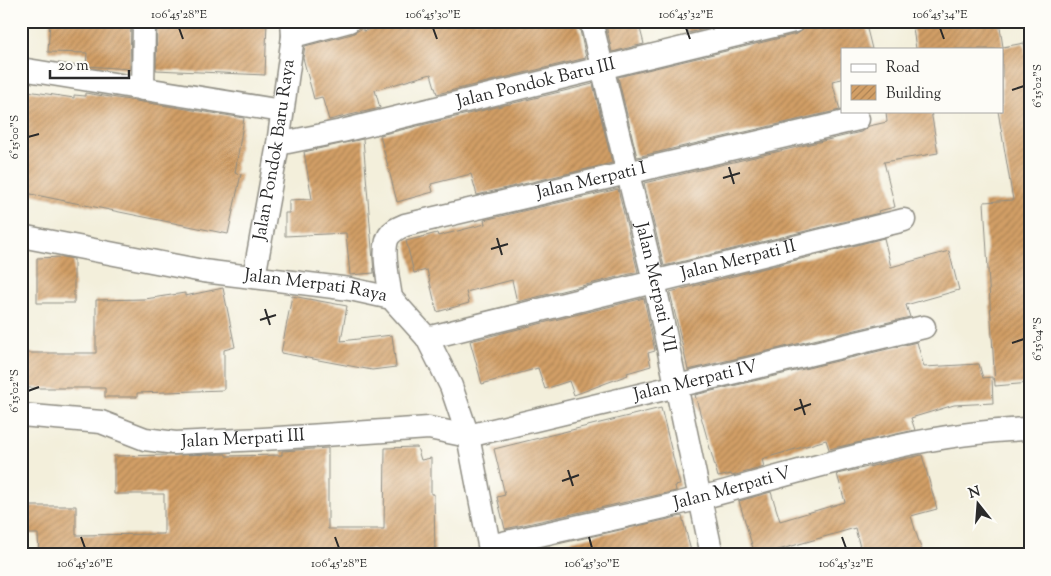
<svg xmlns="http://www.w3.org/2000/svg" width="1051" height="576" viewBox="0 0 1051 576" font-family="'Sorts Mill Goudy',serif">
<defs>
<pattern id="building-hatch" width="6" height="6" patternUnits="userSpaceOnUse" patternTransform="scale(1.25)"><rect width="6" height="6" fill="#d29f66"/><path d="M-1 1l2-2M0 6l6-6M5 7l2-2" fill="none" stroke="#ab8254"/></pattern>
</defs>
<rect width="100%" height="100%" fill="#fdfcf7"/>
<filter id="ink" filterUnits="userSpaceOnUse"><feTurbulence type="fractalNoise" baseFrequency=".02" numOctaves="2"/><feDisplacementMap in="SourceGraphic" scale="10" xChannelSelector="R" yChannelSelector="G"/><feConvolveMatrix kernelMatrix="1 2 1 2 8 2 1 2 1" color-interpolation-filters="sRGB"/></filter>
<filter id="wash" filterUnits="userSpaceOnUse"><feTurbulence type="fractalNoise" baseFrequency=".0096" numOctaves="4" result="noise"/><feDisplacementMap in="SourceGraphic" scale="20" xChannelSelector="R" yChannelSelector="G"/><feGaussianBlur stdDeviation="1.12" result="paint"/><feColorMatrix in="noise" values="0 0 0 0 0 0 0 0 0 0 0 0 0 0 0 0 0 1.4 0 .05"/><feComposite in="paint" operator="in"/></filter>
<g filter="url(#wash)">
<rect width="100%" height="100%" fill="#f3efdb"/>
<g id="blocks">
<path fill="url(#building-hatch)" d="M 50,21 L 131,21 L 130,69 L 86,66 L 87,53 L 48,52 Z
M 157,21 L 267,21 L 265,75 L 156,70 Z
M 401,21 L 578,21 L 586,58 L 437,94 L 431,74 L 375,90 L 380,108 L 329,120 L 322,97 L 314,99 L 303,58 L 305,46 L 352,34 L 363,28 L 363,31 Z
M 605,21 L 638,21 L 644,44 L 612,52 Z
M 684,21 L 737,21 L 688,33 Z
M 807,21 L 865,21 L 872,49 L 842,49 L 842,79 L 832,81 L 840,110 L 637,157 L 618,77 L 797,34 L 803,30 Z
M 912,21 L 999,21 L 1003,47 L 1024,43 L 1030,76 L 1030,383 L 995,386 L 984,202 L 1013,200 L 998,111 L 1002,111 L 1002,49 L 916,49 Z
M 593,84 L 612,163 L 477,195 L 471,174 L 431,184 L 433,192 L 397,202 L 380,135 Z
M 21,90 L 74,98 L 74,95 L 85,96 L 85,93 L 244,118 L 235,173 L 241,174 L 228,234 L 21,192 Z
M 886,111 L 931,111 L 938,153 L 884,162 L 895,207 L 878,211 L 879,213 L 664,266 L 644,183 L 861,132 L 869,126 L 887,122 Z
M 363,139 L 374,273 L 350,275 L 346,233 L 285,236 L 285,213 L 289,213 L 289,200 L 312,199 L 304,152 Z
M 618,189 L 638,272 L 517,302 L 512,280 L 466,292 L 469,303 L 437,312 L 427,270 L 414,273 L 406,241 L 437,233 L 438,236 L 485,224 L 484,220 Z
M 884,238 L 891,267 L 949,251 L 959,290 L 906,305 L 910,317 L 688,370 L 670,292 Z
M 62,257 L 74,259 L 74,303 L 37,303 L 37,258 Z
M 223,288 L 235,347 L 224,350 L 224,390 L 137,393 L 137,397 L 105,397 L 105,388 L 21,388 L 21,353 L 96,353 L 96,300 L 145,299 L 185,293 L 185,296 Z
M 292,296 L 347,306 L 341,341 L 392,335 L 396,367 L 372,370 L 281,353 Z
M 644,298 L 655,351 L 648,353 L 651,366 L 627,373 L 628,375 L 574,395 L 569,381 L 545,389 L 538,368 L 482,384 L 470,341 Z
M 917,342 L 924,367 L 979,364 L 983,378 L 992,377 L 993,403 L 954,405 L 911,418 L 915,430 L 829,449 L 826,440 L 762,459 L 764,467 L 732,476 L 731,474 L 718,477 L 695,395 Z
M 661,408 L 680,485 L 675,486 L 676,491 L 505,529 L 497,497 L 505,495 L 494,449 Z
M 417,447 L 421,460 L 431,458 L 431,494 L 434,494 L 435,555 L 373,555 L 373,550 L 319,550 L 319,555 L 39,555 L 38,534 L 21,534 L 21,506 L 76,506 L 76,535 L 164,534 L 164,494 L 114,494 L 114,456 L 226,454 L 226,456 L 282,455 L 282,451 L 328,448 L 328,529 L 384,529 L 385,448 Z
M 922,455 L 937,509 L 911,516 L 923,555 L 862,555 L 855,528 L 761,555 L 755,555 L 739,501 L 771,492 L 780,521 L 845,502 L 837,474 Z
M 682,516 L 692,555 L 519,555 L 518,553 Z"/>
</g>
</g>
<g filter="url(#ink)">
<use href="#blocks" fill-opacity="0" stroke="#8f8d83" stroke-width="1"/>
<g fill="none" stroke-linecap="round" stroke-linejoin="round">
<g stroke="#8f8d83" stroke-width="25">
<g id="minor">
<path id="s1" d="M 591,21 L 654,281 L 712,555"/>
<path d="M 293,36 L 349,21"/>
<path d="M 21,69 L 282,111"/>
<path d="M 143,89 L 144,21"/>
<path id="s2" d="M 278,144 L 342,131 L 794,21"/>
<path id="s3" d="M 21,236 L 203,271 L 350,289 L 391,298 L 427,338 L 451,386 L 468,436 L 491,555"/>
<path id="s4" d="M 254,277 L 278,144 L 293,36 L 292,21"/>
<path id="s5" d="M 391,298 C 389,283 381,248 389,236 C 393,230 398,228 405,225 L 858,119"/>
<path id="s6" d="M 427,338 L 904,220"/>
<path id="s7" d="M 21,415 L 101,422 L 145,439 L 175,443 L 263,439 L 429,428 L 468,436 L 924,327"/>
<path id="s8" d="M 490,546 C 563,529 636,515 708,496 C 814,468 920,432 1030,429"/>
</g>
</g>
<use href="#minor" stroke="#fff" stroke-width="22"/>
</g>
</g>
<path fill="none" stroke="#2b2b2b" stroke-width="2" d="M 179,28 L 183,39M 433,28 L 437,39M 686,28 L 690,39M 940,28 L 944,39M 1012,90 L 1024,86M 28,137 L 39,134M 729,167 L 734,184M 723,178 L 740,173M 497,238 L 502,255M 491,249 L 508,244M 265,309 L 270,325M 260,320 L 276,315M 1012,343 L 1024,339M 28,391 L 39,387M 800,399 L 805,415M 794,410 L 811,404M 568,470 L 573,486M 562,481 L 579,475M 81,537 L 85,548M 335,537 L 339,548M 589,537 L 592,548M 842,537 L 846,548"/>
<g text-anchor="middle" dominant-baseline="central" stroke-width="4.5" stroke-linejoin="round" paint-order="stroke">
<g font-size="18" fill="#2b2b2b" stroke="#fdfcf7">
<text stroke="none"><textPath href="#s2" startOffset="265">Jalan Pondok Baru III</textPath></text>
<text stroke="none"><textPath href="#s4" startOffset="129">Jalan Pondok Baru Raya</textPath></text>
<text stroke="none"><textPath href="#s5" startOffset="274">Jalan Merpati I</textPath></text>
<text stroke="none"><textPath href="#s6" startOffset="321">Jalan Merpati II</textPath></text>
<text stroke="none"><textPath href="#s1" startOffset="274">Jalan Merpati VII</textPath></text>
<text stroke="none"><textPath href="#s3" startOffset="299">Jalan Merpati Raya</textPath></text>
<text stroke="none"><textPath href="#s7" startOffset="686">Jalan Merpati IV</textPath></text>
<text stroke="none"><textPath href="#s7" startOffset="226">Jalan Merpati III</textPath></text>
<text stroke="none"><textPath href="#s8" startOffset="249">Jalan Merpati V</textPath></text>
</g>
</g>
<rect width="1051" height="576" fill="none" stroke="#fdfcf7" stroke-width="55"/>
<rect x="841" y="48" width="162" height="65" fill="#fdfcf7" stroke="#a9a8a5"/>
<rect x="851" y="64" width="25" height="8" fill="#ffffff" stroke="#a9a8a5"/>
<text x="886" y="72" font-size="15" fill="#2b2b2b">Road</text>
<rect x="851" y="85" width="25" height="15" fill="url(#building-hatch)" stroke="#a9a8a5"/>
<text x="886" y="98" font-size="15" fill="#2b2b2b">Building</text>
<g transform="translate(978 504) rotate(343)" stroke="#fdfcf7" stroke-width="4" paint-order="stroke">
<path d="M0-4L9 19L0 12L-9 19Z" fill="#2b2b2b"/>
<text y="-8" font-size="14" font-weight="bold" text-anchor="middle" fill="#2b2b2b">N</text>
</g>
<path d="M50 70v8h79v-8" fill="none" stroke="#2b2b2b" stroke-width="2.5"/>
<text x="58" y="70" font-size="15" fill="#2b2b2b" stroke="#fdfcf7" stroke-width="4" paint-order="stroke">20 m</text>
<rect x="28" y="28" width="996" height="520" fill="none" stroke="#2b2b2b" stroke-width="2"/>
<g font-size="12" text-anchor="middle" fill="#2b2b2b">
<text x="179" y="18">106°45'28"E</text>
<text x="433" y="18">106°45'30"E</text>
<text x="686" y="18">106°45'32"E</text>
<text x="940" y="18">106°45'34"E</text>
<text transform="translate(1037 86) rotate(-90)" y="4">6°15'02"S</text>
<text transform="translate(14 137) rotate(-90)" y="4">6°15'00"S</text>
<text transform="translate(1037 339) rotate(-90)" y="4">6°15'04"S</text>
<text transform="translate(14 391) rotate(-90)" y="4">6°15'02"S</text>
<text x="85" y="567">106°45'26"E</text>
<text x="339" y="567">106°45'28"E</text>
<text x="592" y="567">106°45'30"E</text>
<text x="846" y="567">106°45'32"E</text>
</g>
</svg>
